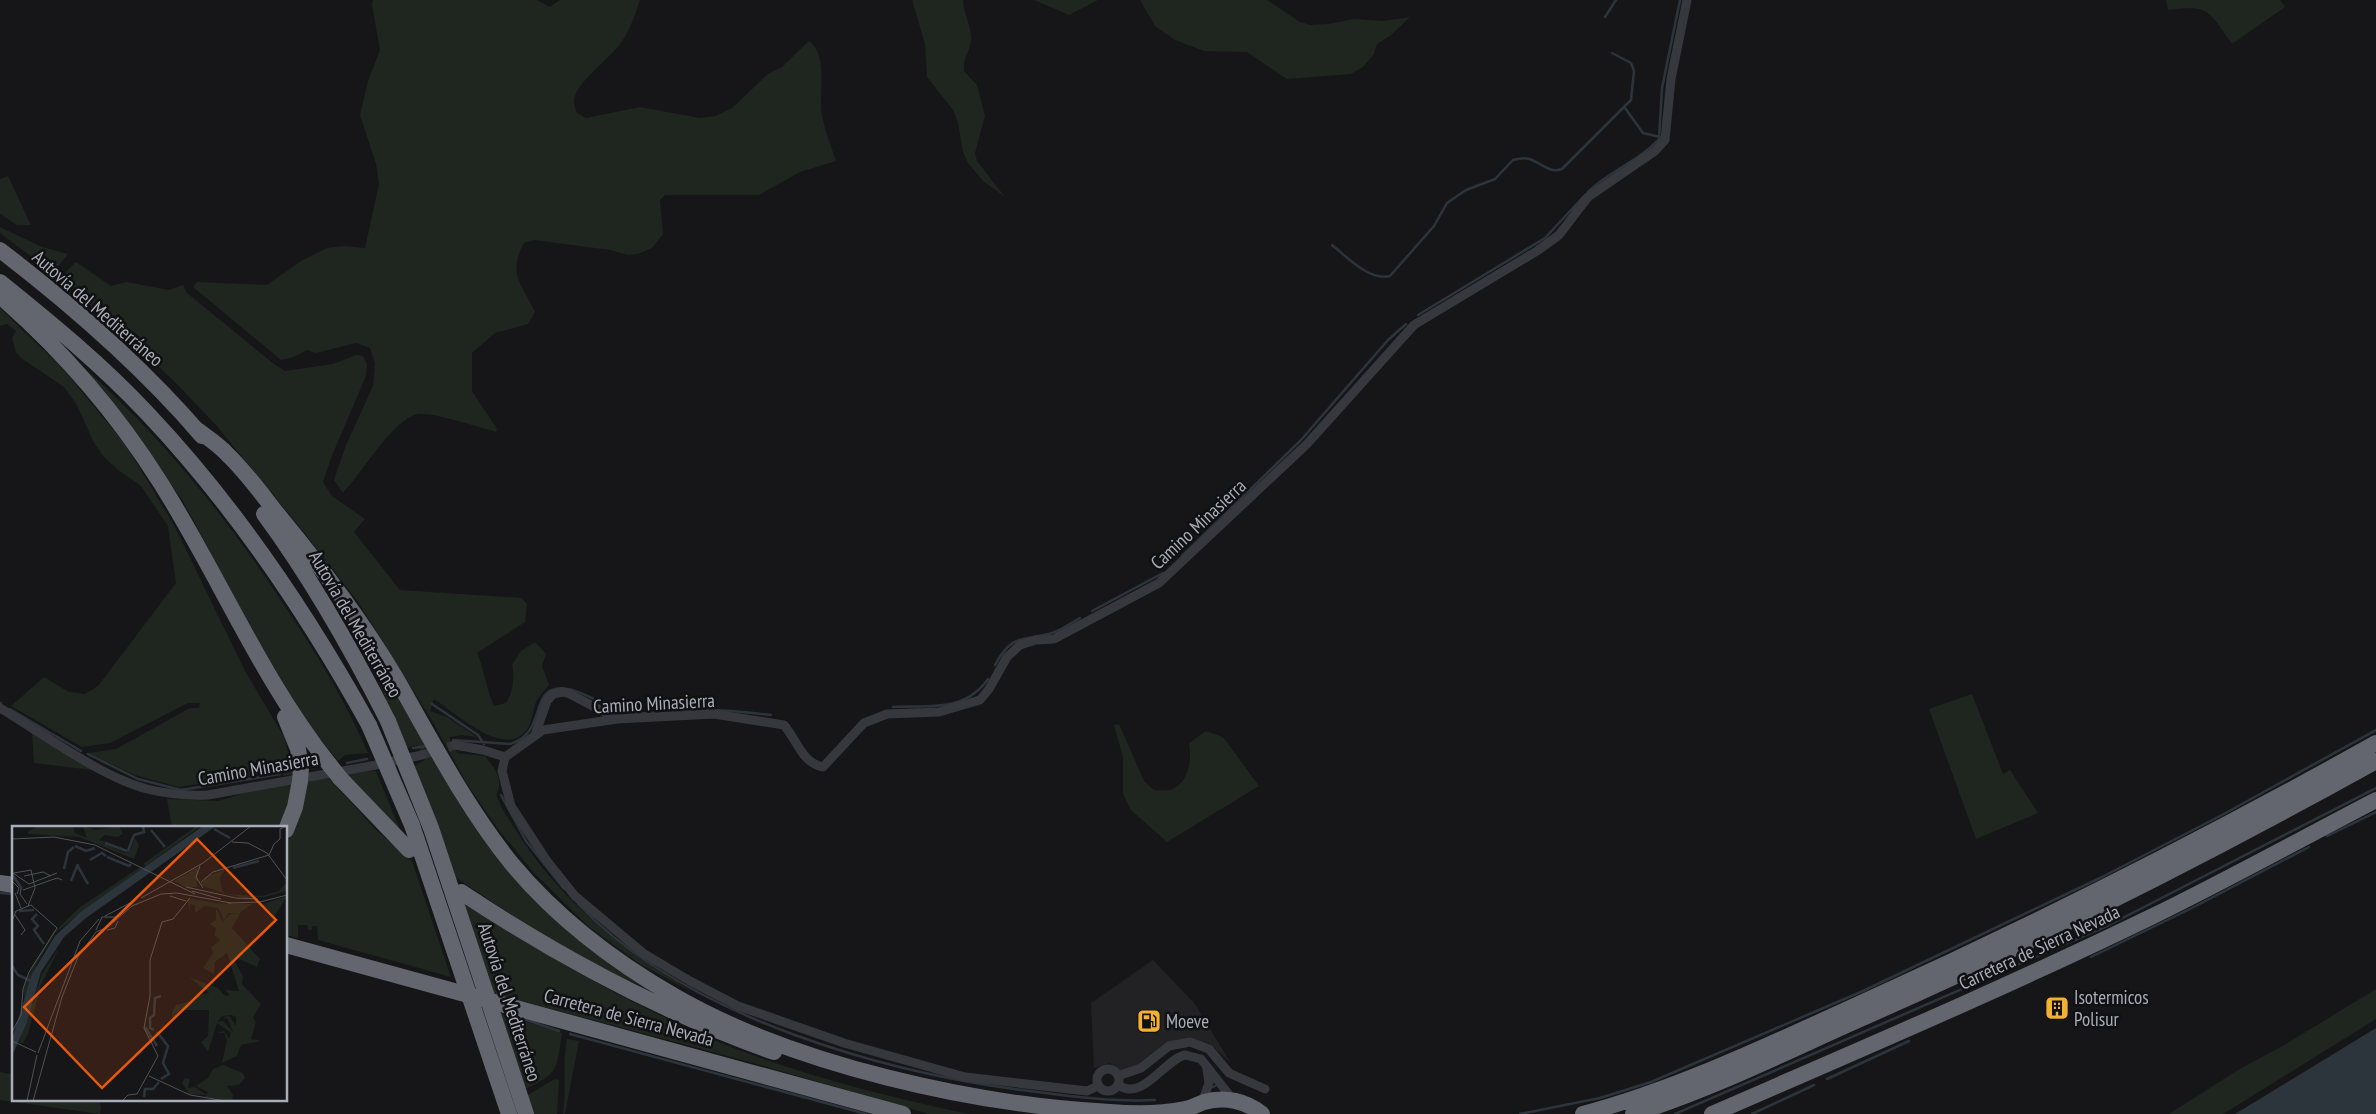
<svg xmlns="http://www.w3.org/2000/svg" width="2376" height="1114" viewBox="0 0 2376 1114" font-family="'PT Sans Narrow',sans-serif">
<rect width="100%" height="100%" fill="#161618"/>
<path fill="#222225" d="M 1153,960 L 1195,1004 L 1230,1062 L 1209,1043 L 1179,1039 L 1158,1051 L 1139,1067 L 1123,1072 L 1110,1063 L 1094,1068 L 1091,1003 Z"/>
<path fill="#1e261f" d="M 373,0 L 537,0 L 550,7 L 560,0 L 640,0 C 635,15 630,30 621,43 C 611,58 573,84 574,102 C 574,106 576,110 577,113 L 586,118 L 640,107 L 700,118 L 716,116 L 732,108 L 768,74 L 782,67 L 809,41 C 829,56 818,92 822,116 C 825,131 831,146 836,161 L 800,172 L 759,195 L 665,195 L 660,200 L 663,234 L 652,248 L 638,254 L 628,255 L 610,250 L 534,240 L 524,243 C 507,274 522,284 535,312 L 528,324 L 495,333 L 472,353 L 472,391 L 497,429 L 496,432 C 481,428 433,412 418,414 C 395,417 361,474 343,493 L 334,480 L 346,445 L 373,386 L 375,363 L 370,348 L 356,343 L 316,353 L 307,350 L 294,357 L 281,360 L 193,287 L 197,282 L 267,285 L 301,261 L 327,248 L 344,246 L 365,248 L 379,184 L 376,164 L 360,115 L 368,81 L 380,50 L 372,5 Z
M 912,0 L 963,0 C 963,13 972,26 971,40 C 970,53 963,55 964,71 L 977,85 L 985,116 L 975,153 L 977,161 L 1005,197 L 983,181 L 968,163 L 963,152 L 958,123 L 953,110 L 927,77 L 925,44 Z
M 1034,0 L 1098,0 L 1069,15 Z
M 1140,0 L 1267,0 L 1300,22 L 1311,25 L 1328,24 L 1354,19 L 1383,21 L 1410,17 L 1391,35 L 1377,44 L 1374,54 L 1363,67 L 1351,74 L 1287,79 L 1247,52 L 1204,51 L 1175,40 L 1155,26 Z
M 2166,0 L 2280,0 L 2285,7 L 2232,44 C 2209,12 2211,4 2168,10 Z
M 8,176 L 31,225 L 17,225 L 0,214 L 0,179 Z
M 0,227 L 42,247 L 68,254 L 53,273 L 0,233 Z
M 76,262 L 111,286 L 126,282 L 169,290 L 183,285 L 187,293 L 274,364 L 285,371 L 333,364 L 356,355 L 363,356 L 367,364 L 366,376 L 331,458 L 323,482 L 332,496 L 365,519 L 354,532 L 400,590 L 522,598 L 527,604 L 525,622 L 477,653 C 485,671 486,689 494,706 L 506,703 C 513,693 515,677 512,665 L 521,651 L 535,642 L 546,654 L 542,666 L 549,685 C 545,690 540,695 537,700 C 533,708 533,718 529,726 C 508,764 455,712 434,699 L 430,711 L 447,717 L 477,737 L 462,735 L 449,737 L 457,753 L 485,756 C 492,765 500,773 499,786 C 499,790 496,792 497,796 C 500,808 509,819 515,829 C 562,904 625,951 699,996 L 640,964 L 588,926 L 534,873 L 498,829 L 469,787 L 431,719 L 358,602 L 302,530 L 215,424 L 173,380 L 60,278 Z
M 0,308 L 63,369 L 124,443 L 141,470 L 174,525 L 245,671 L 284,737 L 294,774 L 283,776 L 282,771 L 179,787 L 135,775 L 88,753 L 116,749 L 190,708 L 199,708 L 200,703 L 188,703 L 110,743 L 82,747 L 11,706 L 44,677 L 69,692 L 85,694 L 98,686 L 176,583 L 168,526 L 141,486 L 117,469 L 103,456 L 93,441 L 77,405 L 64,387 L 21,358 L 16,352 L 12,338 L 16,331 L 7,324 L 0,326 Z
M 81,365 C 161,435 228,519 286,608 C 317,654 346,702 368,753 L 345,755 L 338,761 L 304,718 L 265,655 L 183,501 L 136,435 Z
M 315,570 L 360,630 L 476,827 L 665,998 L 583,958 L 533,929 L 455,877 L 414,766 L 425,760 L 417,745 L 405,748 L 380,684 L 359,643 Z
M 1972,694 L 2003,774 L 2010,770 L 2038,813 L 1976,839 L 1929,709 Z
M 1119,724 L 1144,781 L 1154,790 C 1159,790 1165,791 1170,790 C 1189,784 1192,759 1189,743 L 1206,731 L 1223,737 L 1259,786 L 1167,842 L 1131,810 L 1123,794 L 1123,757 L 1114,725 Z
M 32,733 L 92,770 L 34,763 Z
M 376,771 L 403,837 L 341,772 Z
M 329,778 L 376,830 L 412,861 L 451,977 L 318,940 L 317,926 L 312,926 L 312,930 L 308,930 L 307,925 L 298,925 L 298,938 L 286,935 L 286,843 L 296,824 L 307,780 Z
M 294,782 L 291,798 L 280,828 L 172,828 L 167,799 L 219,801 L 245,793 Z
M 462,900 C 539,953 620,999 707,1037 C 790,1073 880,1095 968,1114 L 929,1114 L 750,1062 L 492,993 Z
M 2376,989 L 2376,1019 L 2223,1114 L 2169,1114 L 2238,1070 L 2286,1044 Z
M 499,1013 L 562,1033 C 556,1072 559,1072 524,1090 Z
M 567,1039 L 579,1041 L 565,1114 L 563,1114 C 567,1087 562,1064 567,1039 Z
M 0,1072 L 14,1075 L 14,1100 L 99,1100 L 101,1107 L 100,1114 L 0,1100 Z
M 555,1079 L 559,1080 L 557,1114 L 532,1114 L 526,1096 Z"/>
<path fill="#2c353c" d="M 2376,1028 L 2376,1114 L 2235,1114 Z"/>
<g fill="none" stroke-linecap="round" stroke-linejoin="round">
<path stroke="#2c353c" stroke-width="2.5" d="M 1605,17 L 1616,0
M 1625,108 L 1643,133 L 1660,137
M 1588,192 C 1609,171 1639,161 1659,139 L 1662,88 L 1680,0
M 1332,245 C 1347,257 1369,281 1390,276 L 1434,226 L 1447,203 L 1466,190 L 1495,179 L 1513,160 C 1517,159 1524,157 1529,159 C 1541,162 1549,174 1562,169 L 1631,100 L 1634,71 L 1631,63 L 1612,53
M 1418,315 L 1545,238 L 1584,196
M 1182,556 L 1301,440 L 1388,340 L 1406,324
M 1092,611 L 1163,573
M 995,665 C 1012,633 1023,641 1052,633 C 1062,630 1071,623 1080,618
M 0,703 L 1,703
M 432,704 L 478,735 L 484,744
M 893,707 C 929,705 964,713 988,679
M 10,709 L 81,751
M 453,740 L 510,744 C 545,734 531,694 555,689 C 575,684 605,708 626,712 C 644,716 683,710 703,710 C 725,709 749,713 771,715
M 413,748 L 427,746
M 88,754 L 138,779 L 181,790 L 280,774
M 347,763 L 367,759
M 501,795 L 526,841 L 564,889
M 2327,836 L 2376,812
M 0,893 L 14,894
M 578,904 C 688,1019 892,1076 1046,1093 C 1082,1098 1119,1102 1155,1100
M 2091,957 L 2192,908 L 2309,847
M 509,1014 L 559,1031
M 570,1034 L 866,1114
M 1827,1079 L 1909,1041
M 1213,1087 L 1215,1086
M 1520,1114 L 1600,1098 L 1651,1082 L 1863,991 L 2102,877 L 2222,815 L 2376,730
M 1675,1114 L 2109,925 L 2376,788
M 1752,1114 L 1814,1085"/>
<path stroke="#333438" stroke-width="9" stroke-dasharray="9 4.5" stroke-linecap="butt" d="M 422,755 L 455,745"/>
<path stroke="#37383d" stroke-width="9" d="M 0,708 C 42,733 101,777 147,789 C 167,794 187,796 208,795 L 376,765 L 422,755
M 535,735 L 547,701 L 553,694 L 563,692 L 570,694 L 617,719
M 455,745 L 483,750 L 505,757
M 505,757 L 543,730 L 617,719 L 714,714 L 784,725 C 797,740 802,763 823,767 L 864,723 L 887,714 L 939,712 L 980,700 L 989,689 L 1007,657 L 1020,645 L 1036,640 L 1054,639 L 1159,583 L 1307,444 L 1414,325 L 1537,251 L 1559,235 L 1588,197 L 1655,151 L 1665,140 L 1671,79 L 1687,0
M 505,757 L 502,771 L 511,806 L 547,861 L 575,896 L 643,953 L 690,981 L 738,1006 L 844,1043 L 965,1077 L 1087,1091 L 1098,1086
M1097 1080a11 11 0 1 1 22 0a11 11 0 1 1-22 0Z
M 1118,1076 L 1141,1068 L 1169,1046 L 1190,1042 L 1209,1049 L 1229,1073 L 1265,1089
M 1118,1085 C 1143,1102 1164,1060 1185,1055 L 1201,1059 L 1233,1100
M 1202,1103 L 1209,1083 L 1207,1069"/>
<path stroke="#63666e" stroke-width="16" d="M 0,250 C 73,306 142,366 202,436
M 0,282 C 51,323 102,365 147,413 C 235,506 307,613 369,725
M 0,296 C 62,350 116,412 160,482 C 219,575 260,677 329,764
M 195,428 C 206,437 218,444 227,454 C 247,473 263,496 280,517 C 322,568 362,621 396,678 C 432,741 466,807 512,864 C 557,918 615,962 676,997 C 795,1065 974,1105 1110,1112 C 1135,1114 1161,1114 1185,1109 C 1192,1108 1198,1104 1204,1102 C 1225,1096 1246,1101 1262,1114
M 264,514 C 312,579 351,648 388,721
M 285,717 L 298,749 L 301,767
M 340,778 L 409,850
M 286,830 L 295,807 L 300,781
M 0,883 L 14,885
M 461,892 C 559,957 663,1013 774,1052
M 286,945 L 903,1114
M 1583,1114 C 1679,1088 1771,1044 1861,1003 C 2036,924 2208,837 2376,743
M 1633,1114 C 1710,1090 1784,1053 1858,1020 C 2035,942 2207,855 2376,761
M 1712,1114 C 1859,1050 2007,987 2151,917 C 2227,880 2301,839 2376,800"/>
<path stroke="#63666e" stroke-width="16" d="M 388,721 L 431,828 L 526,1114
M 369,725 L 412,825 L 509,1114
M 329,764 L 340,778
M 300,781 L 301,767"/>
</g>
<defs>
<g id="building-square" transform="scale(1.25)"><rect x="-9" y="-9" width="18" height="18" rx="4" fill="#f2b134" stroke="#111113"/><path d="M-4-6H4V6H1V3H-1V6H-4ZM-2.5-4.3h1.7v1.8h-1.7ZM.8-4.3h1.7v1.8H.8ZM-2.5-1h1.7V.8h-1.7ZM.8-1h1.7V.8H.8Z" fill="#111"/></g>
<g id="fuel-square" transform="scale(1.25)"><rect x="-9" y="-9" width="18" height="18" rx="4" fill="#f2b134" stroke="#111113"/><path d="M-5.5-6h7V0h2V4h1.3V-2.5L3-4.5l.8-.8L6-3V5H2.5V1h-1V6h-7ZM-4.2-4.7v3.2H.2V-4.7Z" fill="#111"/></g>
</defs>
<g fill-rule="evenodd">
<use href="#building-square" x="2057" y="1008"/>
<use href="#fuel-square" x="1149" y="1021"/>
</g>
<g text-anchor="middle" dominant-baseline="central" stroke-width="5" stroke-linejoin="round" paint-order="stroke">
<g font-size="19" fill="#a8adb8" stroke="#111113">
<text transform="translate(98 308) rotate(41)">Autovía del Mediterráneo</text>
<text transform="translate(1198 524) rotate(-43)">Camino Minasierra</text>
<text transform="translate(356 624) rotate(60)">Autovía del Mediterráneo</text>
<text transform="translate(654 703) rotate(-3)">Camino Minasierra</text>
<text transform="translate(258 768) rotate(-10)">Camino Minasierra</text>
<text transform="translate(2039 947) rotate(-25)">Carretera de Sierra Nevada</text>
<text transform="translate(510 1002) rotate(72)">Autovía del Mediterráneo</text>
<text transform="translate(629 1017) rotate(15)">Carretera de Sierra Nevada</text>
</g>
<g font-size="19" fill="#a8adb8" stroke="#111113" text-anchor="start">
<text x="2074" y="997">Isotermicos<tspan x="2074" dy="22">Polisur</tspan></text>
<text x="1166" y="1021">Moeve</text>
</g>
</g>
<g transform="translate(12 826)">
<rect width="275" height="275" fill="#161618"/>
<path d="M 27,0 L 61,0 L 63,7 L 75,12 L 71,0 L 83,4 L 107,0 L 111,8 L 105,11 L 93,9 L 87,14 L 101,18 L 105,20 L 90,17 L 113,27 L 119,23 L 123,12 L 127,20 L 122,33 L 67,11 L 16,8 L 16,5 ZM 189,0 L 134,40 L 131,38 L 183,1 ZM 128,41 L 131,42 L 44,106 L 24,139 L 13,172 L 11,164 L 22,137 L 41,107 L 67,82 ZM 186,41 L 185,61 L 173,61 L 162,55 ZM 213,44 L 208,51 L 210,64 L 214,68 L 250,70 L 267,65 L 275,56 L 275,65 L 253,71 L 233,72 L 214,68 L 188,59 L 195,50 ZM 164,70 L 204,77 L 240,78 L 229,86 L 220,102 L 248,133 L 245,141 L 225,132 L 223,136 L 231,150 L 230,158 L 249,178 L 241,191 L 244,196 L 239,213 L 249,215 L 229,219 L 225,230 L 210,237 L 215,214 L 212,207 L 204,207 L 212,205 L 217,213 L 219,207 L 205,197 L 196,226 L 189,216 L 196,210 L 197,184 L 167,184 L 160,193 L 160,186 L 164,179 L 183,174 L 185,169 L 197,167 L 177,151 L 206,162 L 213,170 L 218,169 L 213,164 L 227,165 L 215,127 L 203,136 L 202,148 L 191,142 L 201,127 L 199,121 L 208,114 L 202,109 L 204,102 L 197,98 L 204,94 L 204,83 L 205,83 L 209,93 L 212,95 L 218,88 L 227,87 L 217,87 L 212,94 L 206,82 L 193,80 L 183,87 L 183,80 L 178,78 L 178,85 L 175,73 ZM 219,189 L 222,190 L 224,191 L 224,200 L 217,190 L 211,191 L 216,193 L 221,206 L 211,195 L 205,196 L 210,190 ZM 275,70 L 261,92 L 261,88 L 253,80 L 246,80 L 259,76 L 241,81 ZM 48,120 L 29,159 L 16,208 L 11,217 L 7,217 L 30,148 ZM 211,239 L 231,247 L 233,252 L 227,259 L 215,260 L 221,269 L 220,275 L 193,271 L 196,266 L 184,260 L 196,252 L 201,243 ZM 173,252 L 178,253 L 176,262 L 183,261 L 195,269 L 177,268 L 170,257 Z" fill="#1e261f" fill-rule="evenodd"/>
<path d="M 191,0 L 204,0 L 74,92 L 52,111 L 29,146 L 14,199 L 0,230 L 0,213 L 20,148 L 43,110 L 70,85 Z" fill="#2c353c"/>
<path fill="none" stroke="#2c353c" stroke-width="2.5" d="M 202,3 L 218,12M 139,4 L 153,21M 93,17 L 115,25M 63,20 L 74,25 L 83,22M 116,25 L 122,9 L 132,6 L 131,0M 95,31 L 117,40 L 119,38M 78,34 L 90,27 L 94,30M 65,39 L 76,58M 221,42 L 247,35M 52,43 L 56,26 L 62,21M 0,48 L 10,63M 59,55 L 66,38M 7,85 L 22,84M 25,88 L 20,93 L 26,100 L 22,104 L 32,118M 0,140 L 6,149 L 19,155M 133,201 L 145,220M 142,204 L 138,202 L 138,192 L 142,189 L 143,172 L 149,170M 145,206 L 156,220 L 151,237 L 157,248 L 149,253M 132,271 L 133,263 L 141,263 L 147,256"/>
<path fill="none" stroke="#505258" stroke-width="1" d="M 0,13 L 42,11 L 83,19 L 183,68M 220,16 L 236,17 L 255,27 L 275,54M 188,40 L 184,51 L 191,62M 1,47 L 17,58 L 45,47M 2,47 L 19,44 L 23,62 L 16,80M 12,50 L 31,46 L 39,50M 0,55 L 7,62 L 5,68M 189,56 L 201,46 L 257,29 L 262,18 L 268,13 L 268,3 L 275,0M 174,61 L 224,72 L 246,73M 9,63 L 8,68 L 15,78M 11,64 L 45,52 L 50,54M 180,65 L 209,73M 3,67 L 9,82M 158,70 L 174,75M 129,72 L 191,37 L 239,0M 216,77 L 248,76 L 275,69M 3,89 L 13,104 L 9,109M 93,90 L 118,77M 0,95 L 4,85 L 19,79 L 45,102 L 17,146 L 11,163 L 9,189 L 0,206M 84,104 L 90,91 L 103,91M 95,104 L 103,102 L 106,95M 0,215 L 24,226M 26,227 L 68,115 L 87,93M 137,250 L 178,269 L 214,275M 15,275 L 25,229M 21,275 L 50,171 L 66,131 L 84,106 L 96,101 L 120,80 L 149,68 L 165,67 L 219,77M 110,275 L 116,269 L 125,268 L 146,230 L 132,202 L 138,170 L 138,134 L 150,96 L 161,93 L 178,72"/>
<path fill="#e8590c" fill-opacity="0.15" stroke="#e8590c" stroke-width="2.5" d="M 185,13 L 264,94 L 90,262 L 12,181 Z"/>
<rect width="275" height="275" fill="none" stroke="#a8adb8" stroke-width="2.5"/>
</g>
</svg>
